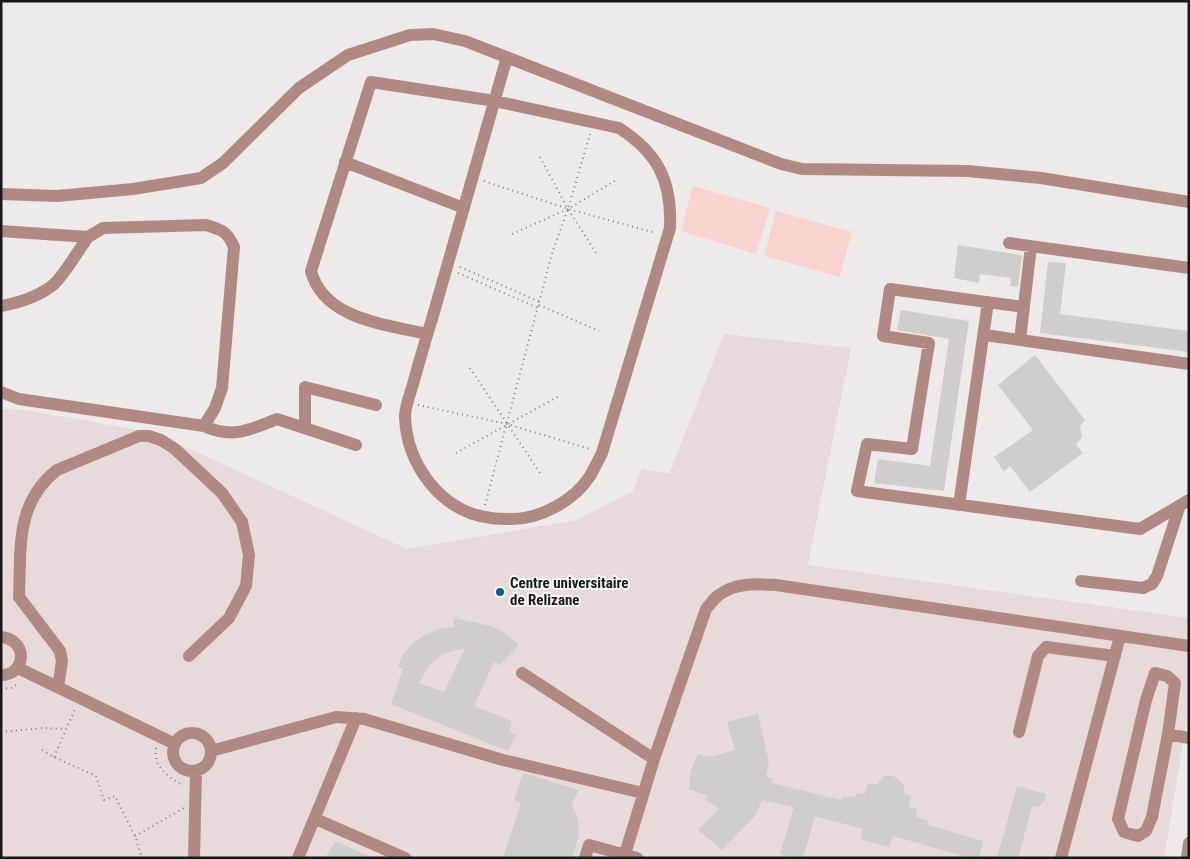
<svg xmlns="http://www.w3.org/2000/svg" width="1190" height="859" viewBox="0 0 1190 859" font-family="'Roboto Condensed',sans-serif">
<rect width="100%" height="100%" fill="#eeeae9"/>
<path fill="#e7dad8" d="M 724,334 L 851,348 L 808,565 L 1189,618 L 1189,707 L 1164,858 L 1,858 L 1,409 L 26,410 L 155,433 L 407,549 L 576,520 L 633,491 L 641,469 L 669,474 Z"/>
<path fill="#f8d3cf" d="M 693,186 L 770,208 L 756,254 L 680,231 Z
M 776,211 L 852,232 L 840,277 L 764,256 Z"/>
<path fill="#d1cdcd" fill-rule="evenodd" d="M 958,245 L 1022,255 L 1018,287 L 1010,286 L 1011,278 L 980,274 L 979,283 L 954,278 Z
M 1048,262 L 1066,263 L 1060,314 L 1189,331 L 1189,352 L 1040,333 Z
M 901,310 L 969,321 L 944,491 L 874,483 L 878,459 L 930,466 L 949,339 L 897,330 Z
M 1035,355 L 1085,420 L 1080,426 L 1082,437 L 1076,445 L 1083,453 L 1030,492 L 1010,466 L 1004,472 L 994,457 L 1033,430 L 998,385 Z
M 454,618 L 491,626 L 506,634 L 519,645 L 499,665 L 494,662 L 474,706 L 512,721 L 509,732 L 516,735 L 508,751 L 391,704 L 403,669 L 398,667 L 402,656 L 412,644 L 423,636 L 439,629 L 454,627 ZM 465,648 L 444,692 L 419,683 L 429,665 L 445,653 Z
M 758,714 L 769,762 L 766,777 L 773,779 L 772,783 L 840,800 L 844,796 L 855,797 L 857,793 L 865,794 L 868,783 L 876,785 L 884,776 L 893,776 L 900,781 L 904,786 L 904,794 L 911,796 L 909,808 L 917,809 L 916,817 L 929,821 L 928,825 L 983,841 L 979,858 L 971,858 L 893,836 L 889,847 L 860,839 L 863,829 L 815,816 L 803,858 L 794,858 L 780,854 L 794,807 L 762,800 L 756,815 L 722,850 L 698,830 L 719,809 L 706,800 L 708,796 L 689,789 L 691,770 L 698,754 L 710,757 L 735,750 L 727,722 Z
M 523,773 L 579,790 L 572,803 L 578,820 L 579,834 L 572,858 L 503,858 L 521,803 L 514,800 Z
M 1017,786 L 1046,794 L 1045,801 L 1040,806 L 1032,807 L 1018,858 L 997,858 Z
M 335,841 L 373,858 L 326,858 Z"/>
<g fill="none" stroke-linecap="round" stroke-linejoin="round">
<path stroke="#848281" stroke-width="2" stroke-dasharray="1 4" stroke-linecap="butt" d="M 540,157 L 568,209 L 598,256
M 484,181 L 568,209 L 656,233
M 512,234 L 568,209 L 618,179
M 460,267 L 540,302
M 458,273 L 538,308
M 539,305 L 599,331
M 470,368 L 540,473
M 418,405 L 507,424 L 590,449
M 456,453 L 559,396
M 485,505 L 553,250 L 568,209 L 590,134
M 1,689 L 12,688 L 17,684
M 1,732 L 43,728 L 66,729
M 156,748 C 153,768 169,777 183,786
M 42,750 L 54,757 L 96,776 L 104,800 L 115,796 L 135,836 L 142,858
M 54,757 L 75,709
M 135,836 L 184,808"/>
<path stroke="#b08985" stroke-width="12" d="M 345,162 L 464,208
M 1,194 L 57,196 L 133,189 L 201,178 L 223,163 L 299,88 L 348,55 L 410,35 L 433,34 L 465,41 L 781,164 L 802,169 L 967,171 L 1041,178 L 1189,202
M 1,231 L 88,237 L 103,228 L 206,225 C 222,230 227,231 234,247 L 222,388 L 215,408 L 204,426 L 19,399 L 1,392
M 1009,243 L 1189,268
M 1,306 C 18,303 39,296 53,285 C 62,278 80,248 88,237
M 1024,307 L 890,289 L 883,336 L 929,343 L 912,449 L 867,444 L 857,491 L 1140,529 L 1189,500
M 427,334 C 386,324 324,320 311,271 L 371,82 L 495,101 L 619,128 C 658,153 672,181 670,228 L 602,453 C 598,461 594,469 590,476 C 574,501 539,520 509,519 C 503,519 497,519 491,518 C 441,512 407,465 405,417 C 405,406 410,395 413,384 C 419,363 425,341 432,319 C 457,232 482,145 507,57
M 985,335 L 1189,364
M 1020,340 L 1031,246
M 204,426 C 233,439 250,430 277,419 L 356,445
M 305,428 L 305,387 L 376,405
M 959,505 L 988,302
M 1081,581 L 1143,588 L 1152,584 L 1157,576 L 1180,505
M 1,637 C 28,639 27,675 1,675
M 18,668 L 175,744
M 522,673 L 654,759
M 1155,673 L 1167,676 L 1175,683 L 1168,734 L 1152,817 L 1146,831 L 1138,836 L 1124,832 L 1118,819 L 1146,700 Z
M 58,687 L 62,661 L 60,651 L 19,597 C 21,549 15,503 57,470 L 139,436 L 149,436 L 161,440 L 175,449 L 222,493 L 242,522 L 249,555 L 246,586 L 229,618 L 189,656
M 1019,732 L 1038,656 L 1046,647 L 1115,656
M173 752a19 19 0 1 1 38 0a19 19 0 1 1-38 0Z
M 1168,734 L 1189,738
M 211,751 L 336,717 L 364,719 L 503,760 L 643,793
M 318,820 L 405,858
M 625,854 L 654,759 L 706,609 C 710,605 714,598 719,595 C 736,582 757,584 776,585 L 1189,646
M 194,858 L 196,771
M 298,858 L 356,718
M 585,858 L 589,845 L 637,858
M 1061,858 L 1120,636
M 1187,858 L 1189,843"/>
</g>
<circle fill="#025e8f" stroke="#fbf7f7" stroke-width="2" cx="500" cy="592" r="5"/>
<g text-anchor="middle" dominant-baseline="central" stroke-width="4" stroke-linejoin="round" paint-order="stroke">
<g font-size="15" font-weight="bold" fill="#1a1919" stroke="#fbf7f7" text-anchor="start">
<text x="510" y="583">Centre universitaire<tspan x="510" dy="17">de Relizane</tspan></text>
</g>
</g>
<rect width="1190" height="859" fill="none" stroke="#1a1919" stroke-width="5"/>
</svg>
